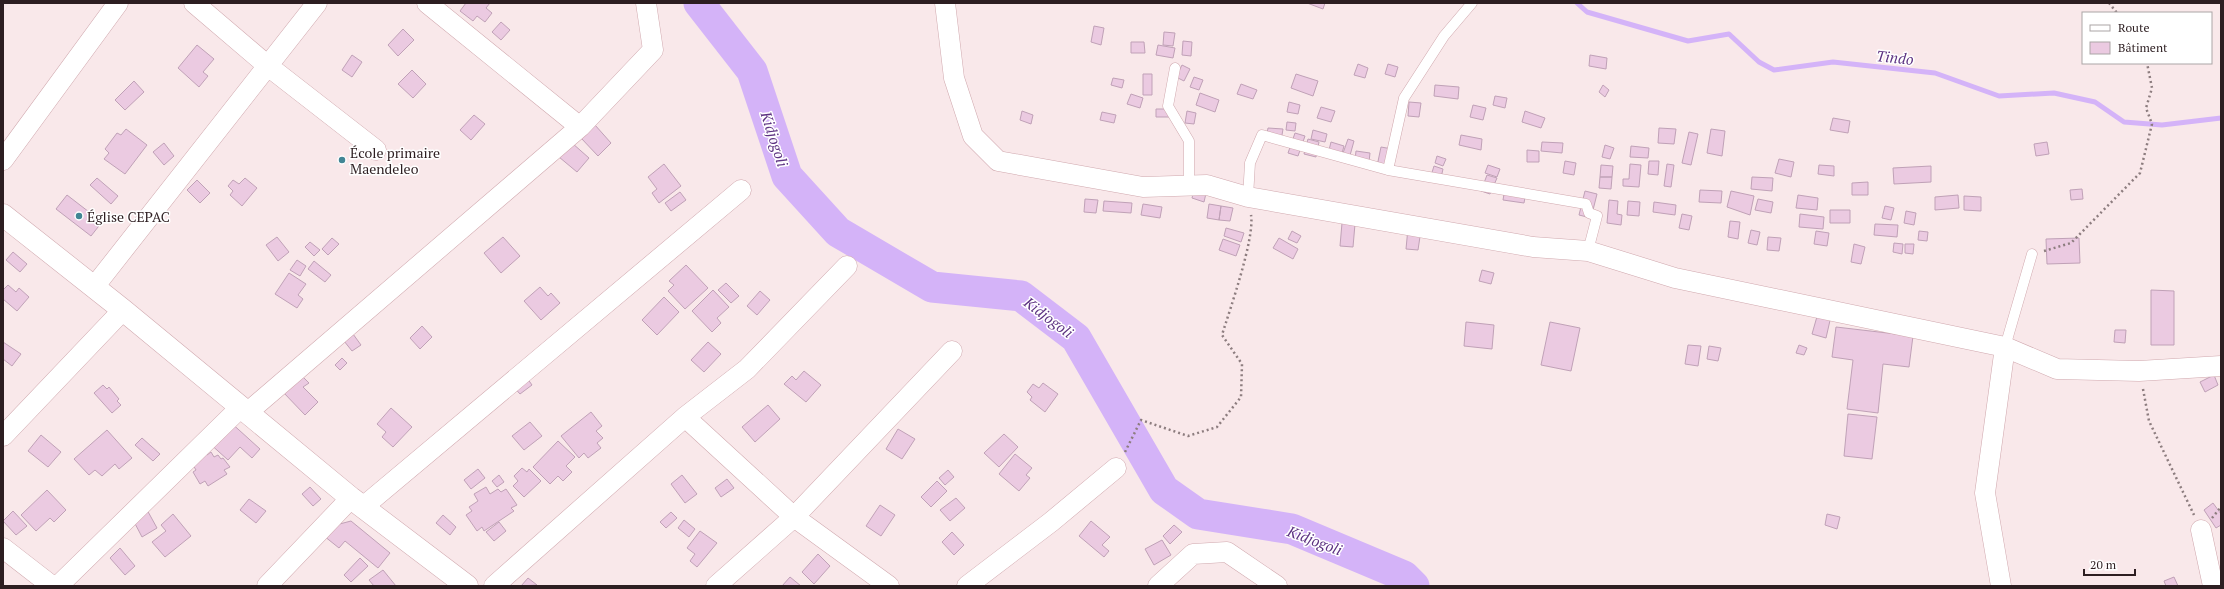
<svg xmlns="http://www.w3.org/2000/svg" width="2224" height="589" viewBox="0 0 2224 589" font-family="'PT Serif',serif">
<rect width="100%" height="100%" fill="#f9e8ea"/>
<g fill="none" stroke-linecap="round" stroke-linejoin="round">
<path stroke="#d4b3f8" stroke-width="5" d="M 1577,3 L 1587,12 L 1688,41 L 1729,34 L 1759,62 L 1774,70 L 1833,62 L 1935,73 L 1999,96 L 2054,93 L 2095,102 L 2124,122 L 2162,125 L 2221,118"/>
<path stroke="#d4b3f8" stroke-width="31" d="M 699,3 L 752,71 L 787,176 L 838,232 L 932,287 L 1021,296 L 1076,338 L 1164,490 L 1198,514 L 1292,529 L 1404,576 L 1414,586"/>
</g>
<path fill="#ebcae1" stroke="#c0a1b7" d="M 466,3 L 490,3 L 486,8 L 492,13 L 485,22 L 477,16 L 473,21 L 460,11 Z
M 1307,3 L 1325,3 L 1323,9 Z
M 501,22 L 510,30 L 501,40 L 492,32 Z
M 1094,26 L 1104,28 L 1101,45 L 1091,42 Z
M 403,29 L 414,40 L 398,56 L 388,45 Z
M 1164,32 L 1175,33 L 1173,46 L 1163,45 Z
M 1183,41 L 1192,42 L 1191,56 L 1182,55 Z
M 1131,42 L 1144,42 L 1145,53 L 1131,53 Z
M 197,45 L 214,59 L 203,72 L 208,76 L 199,87 L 178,68 Z
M 1158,45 L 1175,48 L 1173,58 L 1156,55 Z
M 352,55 L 362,62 L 352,77 L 342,70 Z
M 1590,55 L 1607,58 L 1606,69 L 1589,66 Z
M 1358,64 L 1368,68 L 1365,78 L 1354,75 Z
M 1388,64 L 1398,67 L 1395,77 L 1385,74 Z
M 1182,65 L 1190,69 L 1184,81 L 1176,77 Z
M 412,70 L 426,84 L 413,98 L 398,84 Z
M 1143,74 L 1152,74 L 1152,95 L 1143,95 Z
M 1296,74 L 1318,81 L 1313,96 L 1291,88 Z
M 1194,77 L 1203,80 L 1199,90 L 1190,87 Z
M 1113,78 L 1124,80 L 1122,88 L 1111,85 Z
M 134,81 L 144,92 L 125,110 L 115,100 Z
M 1241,84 L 1257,90 L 1253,99 L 1237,94 Z
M 1435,85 L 1459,87 L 1458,99 L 1434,96 Z
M 1603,85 L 1609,90 L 1605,97 L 1599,92 Z
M 1200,93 L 1219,100 L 1215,112 L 1196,105 Z
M 1131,94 L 1143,98 L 1140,108 L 1127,104 Z
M 1495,96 L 1507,98 L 1505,108 L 1493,105 Z
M 1289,102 L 1300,105 L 1298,114 L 1287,112 Z
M 1409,102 L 1421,103 L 1419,117 L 1408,116 Z
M 1473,105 L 1486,108 L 1483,120 L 1470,117 Z
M 1321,107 L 1335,111 L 1331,122 L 1317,118 Z
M 1156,109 L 1169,109 L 1169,117 L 1156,117 Z
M 1022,111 L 1033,115 L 1031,124 L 1020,120 Z
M 1187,111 L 1196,113 L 1194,124 L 1185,123 Z
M 1525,111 L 1545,118 L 1541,128 L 1522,122 Z
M 1102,112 L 1116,115 L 1114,123 L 1100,120 Z
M 474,115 L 485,124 L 471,140 L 460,130 Z
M 1833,118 L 1850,121 L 1848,133 L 1830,130 Z
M 1287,122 L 1296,123 L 1295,131 L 1286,130 Z
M 595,125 L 611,143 L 598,156 L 581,138 Z
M 1268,128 L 1283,129 L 1281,141 L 1266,139 Z
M 1659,128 L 1676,129 L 1674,144 L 1658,143 Z
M 126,129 L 147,145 L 125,174 L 104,159 L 109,153 L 105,149 L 117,133 L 121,135 Z
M 1711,129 L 1725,131 L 1722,156 L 1707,153 Z
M 1313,130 L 1327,134 L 1325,142 L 1311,139 Z
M 1689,132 L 1698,134 L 1691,165 L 1682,163 Z
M 1295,133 L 1305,136 L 1298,156 L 1288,153 Z
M 1461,135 L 1482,139 L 1481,150 L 1459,145 Z
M 1308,139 L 1319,142 L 1316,157 L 1304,154 Z
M 1348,139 L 1354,141 L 1349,159 L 1342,156 Z
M 1331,142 L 1344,146 L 1341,157 L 1328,154 Z
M 1542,142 L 1563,143 L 1562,153 L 1541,151 Z
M 2047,142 L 2049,154 L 2036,156 L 2034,144 Z
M 164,143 L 174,156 L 164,165 L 153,152 Z
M 572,143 L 589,158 L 577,172 L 559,157 Z
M 1605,145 L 1614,148 L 1610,159 L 1602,157 Z
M 1631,146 L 1649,148 L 1648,158 L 1630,157 Z
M 1381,147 L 1392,149 L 1388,173 L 1376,171 Z
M 1527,150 L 1539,151 L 1539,162 L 1527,162 Z
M 1356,151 L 1370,153 L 1369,162 L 1355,160 Z
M 1437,156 L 1446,159 L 1443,166 L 1435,163 Z
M 1779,159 L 1794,162 L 1791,177 L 1775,173 Z
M 1565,161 L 1576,163 L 1574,175 L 1563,173 Z
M 1649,161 L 1659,161 L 1658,175 L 1648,174 Z
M 664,164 L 681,186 L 659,203 L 652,193 L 657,189 L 648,177 Z
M 1630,164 L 1641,165 L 1639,187 L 1623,186 L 1623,179 L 1629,179 Z
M 1667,164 L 1674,165 L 1671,187 L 1664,186 Z
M 1488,165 L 1500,169 L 1497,177 L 1485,173 Z
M 1601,165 L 1613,166 L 1612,177 L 1600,177 Z
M 1819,165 L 1834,166 L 1834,176 L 1818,174 Z
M 1434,166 L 1443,169 L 1440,182 L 1430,179 Z
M 1931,166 L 1931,182 L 1894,184 L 1893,168 Z
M 1487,175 L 1497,178 L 1490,194 L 1481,191 Z
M 1600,177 L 1612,177 L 1611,189 L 1599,188 Z
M 1752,177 L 1773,178 L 1772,191 L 1751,189 Z
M 97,178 L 118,196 L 111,204 L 90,185 Z
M 245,178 L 257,188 L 242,206 L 230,195 L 233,191 L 228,186 L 233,180 L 239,184 Z
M 197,180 L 210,193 L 200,203 L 187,190 Z
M 1868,182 L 1868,195 L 1852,195 L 1852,183 Z
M 1195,186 L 1207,189 L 1204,202 L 1192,198 Z
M 1505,188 L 1526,192 L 1524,203 L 1503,200 Z
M 2082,189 L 2083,199 L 2071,200 L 2070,190 Z
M 1700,190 L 1722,191 L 1721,203 L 1699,202 Z
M 1585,191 L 1597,194 L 1591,218 L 1579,215 Z
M 1731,191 L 1754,196 L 1750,215 L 1727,207 Z
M 680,192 L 686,200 L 671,211 L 665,203 Z
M 67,195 L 102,222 L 91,236 L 56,209 Z
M 1798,195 L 1818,198 L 1817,210 L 1796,208 Z
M 1958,195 L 1959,208 L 1935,210 L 1935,197 Z
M 1964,196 L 1981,197 L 1981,211 L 1964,210 Z
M 1085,199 L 1098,200 L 1096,213 L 1084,212 Z
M 1758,199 L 1773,202 L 1771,213 L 1755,210 Z
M 1609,200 L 1618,201 L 1617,214 L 1622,215 L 1621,225 L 1607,223 Z
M 1104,201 L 1132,203 L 1131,213 L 1103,211 Z
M 1628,201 L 1640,202 L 1639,216 L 1627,215 Z
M 1654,202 L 1676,205 L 1675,215 L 1653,212 Z
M 1143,204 L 1162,207 L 1160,218 L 1141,215 Z
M 1209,204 L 1221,206 L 1219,220 L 1207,218 Z
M 1221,206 L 1233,208 L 1230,221 L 1219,220 Z
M 1885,206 L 1894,208 L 1891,220 L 1882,218 Z
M 1830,210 L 1850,210 L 1850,223 L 1830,223 Z
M 1906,211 L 1916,213 L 1914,225 L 1904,223 Z
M 1682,214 L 1692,216 L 1689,230 L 1679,228 Z
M 1800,214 L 1824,217 L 1823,229 L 1799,227 Z
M 1730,221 L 1740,222 L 1738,239 L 1728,237 Z
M 1342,223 L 1355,224 L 1353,247 L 1340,246 Z
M 1875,224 L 1898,225 L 1897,237 L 1874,235 Z
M 1226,228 L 1244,233 L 1241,242 L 1224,236 Z
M 1408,228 L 1421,230 L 1418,250 L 1406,249 Z
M 1751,230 L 1760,232 L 1757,245 L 1748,243 Z
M 1292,231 L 1301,236 L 1297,243 L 1288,239 Z
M 1816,231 L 1829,233 L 1827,246 L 1814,244 Z
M 1919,231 L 1928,232 L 1927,241 L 1918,240 Z
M 277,237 L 289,252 L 278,261 L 266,245 Z
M 503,237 L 520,256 L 501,273 L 484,253 Z
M 1768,237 L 1781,238 L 1779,251 L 1767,250 Z
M 332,238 L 339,244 L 328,255 L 322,249 Z
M 1279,238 L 1298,249 L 1293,259 L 1273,248 Z
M 2079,238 L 2080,263 L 2047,264 L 2046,239 Z
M 1223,239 L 1240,245 L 1236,256 L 1219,250 Z
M 310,242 L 320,250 L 314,256 L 305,247 Z
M 1894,243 L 1903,244 L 1902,254 L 1893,252 Z
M 1854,244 L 1865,247 L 1861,264 L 1851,262 Z
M 1905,244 L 1914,244 L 1913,254 L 1905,253 Z
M 13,252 L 27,264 L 20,272 L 6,260 Z
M 297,260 L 306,266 L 300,276 L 290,270 Z
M 314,261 L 331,275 L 325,282 L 308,269 Z
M 686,265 L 708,288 L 685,309 L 668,291 L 674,285 L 669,281 Z
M 1482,270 L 1494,273 L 1491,284 L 1479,281 Z
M 289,273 L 306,284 L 298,295 L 303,299 L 297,308 L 275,294 Z
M 726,283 L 739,296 L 731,303 L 718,290 Z
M 8,285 L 16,292 L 19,288 L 29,297 L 17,311 L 3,299 L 3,290 Z
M 540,287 L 548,296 L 551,293 L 560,303 L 541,320 L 524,301 Z
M 713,290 L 729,307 L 717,318 L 721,323 L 712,332 L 692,311 Z
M 2151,290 L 2174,291 L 2174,345 L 2151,345 Z
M 760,291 L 770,300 L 757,315 L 747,306 Z
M 664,297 L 679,312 L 657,335 L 642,320 Z
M 1818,313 L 1831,316 L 1826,338 L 1812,334 Z
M 1466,322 L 1494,325 L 1492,349 L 1464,346 Z
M 1550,322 L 1580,328 L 1571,371 L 1541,365 Z
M 422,326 L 432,337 L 420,349 L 410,338 Z
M 1836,327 L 1913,336 L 1909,367 L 1883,364 L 1878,413 L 1847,409 L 1853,360 L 1832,357 Z
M 2115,330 L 2126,330 L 2125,343 L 2114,342 Z
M 353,334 L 361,345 L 352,351 L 344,341 Z
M 3,342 L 21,354 L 12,366 L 3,359 Z
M 708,342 L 721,354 L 704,372 L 691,360 Z
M 1688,345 L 1701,346 L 1698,366 L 1685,364 Z
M 1799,345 L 1807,348 L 1804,355 L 1796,353 Z
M 1709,346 L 1721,348 L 1718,361 L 1707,359 Z
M 342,358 L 347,363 L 340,370 L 335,365 Z
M 804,371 L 821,385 L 806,402 L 784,384 L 792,376 L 796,380 Z
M 301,375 L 309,383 L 303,387 L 318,402 L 305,415 L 283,392 Z
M 525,375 L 532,385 L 520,394 L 512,385 Z
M 2214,375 L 2218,385 L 2205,392 L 2200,382 Z
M 1043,383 L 1058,394 L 1045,412 L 1030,400 L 1032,397 L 1027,392 L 1033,384 L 1039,388 Z
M 103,385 L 107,389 L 109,387 L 119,399 L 117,401 L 121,405 L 112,413 L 94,393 Z
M 768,405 L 780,419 L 755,442 L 742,427 Z
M 391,408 L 412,427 L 393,447 L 382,437 L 386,432 L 377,424 Z
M 591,412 L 602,426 L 596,431 L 603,438 L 597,443 L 601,448 L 588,458 L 584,453 L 579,458 L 561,436 Z
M 1848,414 L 1877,417 L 1872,459 L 1844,456 Z
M 228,420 L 260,449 L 252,458 L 240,447 L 228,460 L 208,442 Z
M 530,422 L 542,436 L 524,450 L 512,436 Z
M 898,429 L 915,439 L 902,459 L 886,449 Z
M 107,430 L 132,458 L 119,469 L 115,464 L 102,476 L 95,470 L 89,475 L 74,459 Z
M 1004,434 L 1018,447 L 999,467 L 984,453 Z
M 41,435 L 61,452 L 48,467 L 28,451 Z
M 142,438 L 160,454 L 153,461 L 135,445 Z
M 558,441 L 575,457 L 566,466 L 572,472 L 563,481 L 558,476 L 550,484 L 533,467 Z
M 205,452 L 207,455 L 211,452 L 214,457 L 218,455 L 221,459 L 223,458 L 230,467 L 224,470 L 227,474 L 208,486 L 205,481 L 200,484 L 193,472 L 196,470 L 193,465 Z
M 1015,454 L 1032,468 L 1026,475 L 1030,478 L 1019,491 L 999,474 Z
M 522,468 L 527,472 L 529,469 L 541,481 L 524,497 L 513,486 L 518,481 L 514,476 Z
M 478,469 L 485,478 L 471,489 L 464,480 Z
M 948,470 L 954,477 L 945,485 L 939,478 Z
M 499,475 L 504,482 L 497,487 L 492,481 Z
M 682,475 L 697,494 L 685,503 L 671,484 Z
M 727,479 L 734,488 L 721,497 L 715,488 Z
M 937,481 L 947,491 L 931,507 L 921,497 Z
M 310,487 L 321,499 L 313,506 L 302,494 Z
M 486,487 L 490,494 L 498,489 L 501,492 L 506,489 L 517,505 L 511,508 L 514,511 L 484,531 L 482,527 L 477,531 L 466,515 L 472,511 L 469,507 L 478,501 L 474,494 Z
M 47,490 L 66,510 L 54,522 L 50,518 L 36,531 L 21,515 Z
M 956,498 L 965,508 L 950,521 L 940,510 Z
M 249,499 L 266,511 L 256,523 L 240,510 Z
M 2213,503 L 2221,514 L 2221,525 L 2216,528 L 2204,510 Z
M 880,505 L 895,515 L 881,536 L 866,526 Z
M 146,508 L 157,528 L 142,537 L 131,516 Z
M 13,511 L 27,526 L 16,535 L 3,521 Z
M 671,512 L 677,518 L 666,528 L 660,522 Z
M 173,514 L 191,536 L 165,557 L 152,542 L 166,531 L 161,525 Z
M 1827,514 L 1840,517 L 1837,529 L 1825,525 Z
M 443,515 L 456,527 L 450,535 L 436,523 Z
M 684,520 L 695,529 L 689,537 L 678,528 Z
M 351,521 L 390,553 L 378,568 L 345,541 L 339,548 L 324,536 L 332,526 Z
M 1091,521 L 1110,537 L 1102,545 L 1109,551 L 1104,557 L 1079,536 Z
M 499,522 L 506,531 L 494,541 L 486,532 Z
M 1174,525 L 1182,532 L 1170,544 L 1163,536 Z
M 700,531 L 717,543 L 697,567 L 690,561 L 695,554 L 687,548 Z
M 952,532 L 964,545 L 954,555 L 942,542 Z
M 1162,540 L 1171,555 L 1154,565 L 1145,549 Z
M 120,548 L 135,566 L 125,575 L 110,558 Z
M 818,554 L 830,566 L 814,584 L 802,572 Z
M 360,558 L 368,566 L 351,582 L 344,575 Z
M 383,570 L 396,586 L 374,586 L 369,580 Z
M 790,577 L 801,586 L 782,586 Z
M 2174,577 L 2178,586 L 2166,586 L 2164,581 Z
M 528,578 L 537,585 L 521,586 Z"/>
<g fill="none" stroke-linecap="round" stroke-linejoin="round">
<g stroke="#d0a8ae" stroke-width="11">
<path id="service" d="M 1175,68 L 1168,106 L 1189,141 L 1189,185
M 1388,170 L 1404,98 L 1444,36 L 1472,3
M 1248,197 L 1250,163 L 1262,135 L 1388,170 L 1586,204 L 1589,213 L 1597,216 L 1588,251
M 2005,347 L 2032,254"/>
</g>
<g stroke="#d0a8ae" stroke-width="21">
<path id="minor" d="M 194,3 L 268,66 L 376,150
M 427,3 L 580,127
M 945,3 L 954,78 L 973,136 L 998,161 L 1143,187 L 1207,185 L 1248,197 L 1533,247 L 1588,251 L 1675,278 L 2005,347 L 2057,369 L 2139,371 L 2221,366
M 3,160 L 118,3
M 94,287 L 317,3
M 248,412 L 580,127 L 653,50 L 646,3
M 685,417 L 794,517 L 889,586
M 3,436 L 123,310
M 363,507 L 741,190
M 2201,530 L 2213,586
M 3,548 L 52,586
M 58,586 L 241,407
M 267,586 L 351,498
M 494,586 L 685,417 L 747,369 L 847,266
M 716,586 L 794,517 L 952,351
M 967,586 L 1051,522 L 1116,468
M 1158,586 L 1193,554 L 1227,552 L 1277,586
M 2001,586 L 1985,493 L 2005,347"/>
</g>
<g stroke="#d0a8ae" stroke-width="23">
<path id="tertiary" d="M 3,215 L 123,310 L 351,498 L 467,586"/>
</g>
<path stroke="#8d7d7f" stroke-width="2.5" stroke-dasharray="2 3" stroke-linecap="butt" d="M 2109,3 L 2117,13
M 2044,251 L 2071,243 L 2140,173 L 2152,124 L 2146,108 L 2152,88 L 2147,63
M 2143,389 L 2149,421 L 2194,515
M 1125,452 L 1141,420 L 1188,436 L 1217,427 L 1241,397 L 1242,364 L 1222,335 C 1230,309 1255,238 1251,215
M 2212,518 L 2221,507"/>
<use href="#service" stroke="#fff" stroke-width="10"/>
<use href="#minor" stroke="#fff" stroke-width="20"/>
<use href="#tertiary" stroke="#fff" stroke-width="22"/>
</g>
<g fill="#418594" stroke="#fff" stroke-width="1.5">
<circle cx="342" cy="160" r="4"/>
<circle cx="79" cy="216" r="4"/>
</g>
<g text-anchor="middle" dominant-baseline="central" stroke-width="3" stroke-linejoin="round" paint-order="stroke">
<g font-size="14" fill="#2d1e21" stroke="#fff" text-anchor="start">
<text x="350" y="152">École primaire<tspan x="350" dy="16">Maendeleo</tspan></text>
<text x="87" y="216">Église CEPAC</text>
</g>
<g font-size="15" font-style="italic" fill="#5d3382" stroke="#fff">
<text transform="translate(1895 57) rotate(6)">Tindo</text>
<text transform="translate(775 139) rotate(72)">Kidjogoli</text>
<text transform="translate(1049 317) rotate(37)">Kidjogoli</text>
<text transform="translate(1315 540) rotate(21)">Kidjogoli</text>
</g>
</g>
<rect width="2224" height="589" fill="none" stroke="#2d1e21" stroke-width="8"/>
<rect x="2082" y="12" width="130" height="52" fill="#ffffff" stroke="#aba5a6"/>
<rect x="2090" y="25" width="20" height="6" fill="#ffffff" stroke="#aba5a6"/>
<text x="2118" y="32" font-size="12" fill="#2d1e21">Route</text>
<rect x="2090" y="42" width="20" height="12" fill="#ebcae1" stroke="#aba5a6"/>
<text x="2118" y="52" font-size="12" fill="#2d1e21">Bâtiment</text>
<path d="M2084 569v6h51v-6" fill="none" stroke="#2d1e21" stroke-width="2"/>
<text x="2090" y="569" font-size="12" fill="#2d1e21" stroke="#ffffff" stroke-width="3" paint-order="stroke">20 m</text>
</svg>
